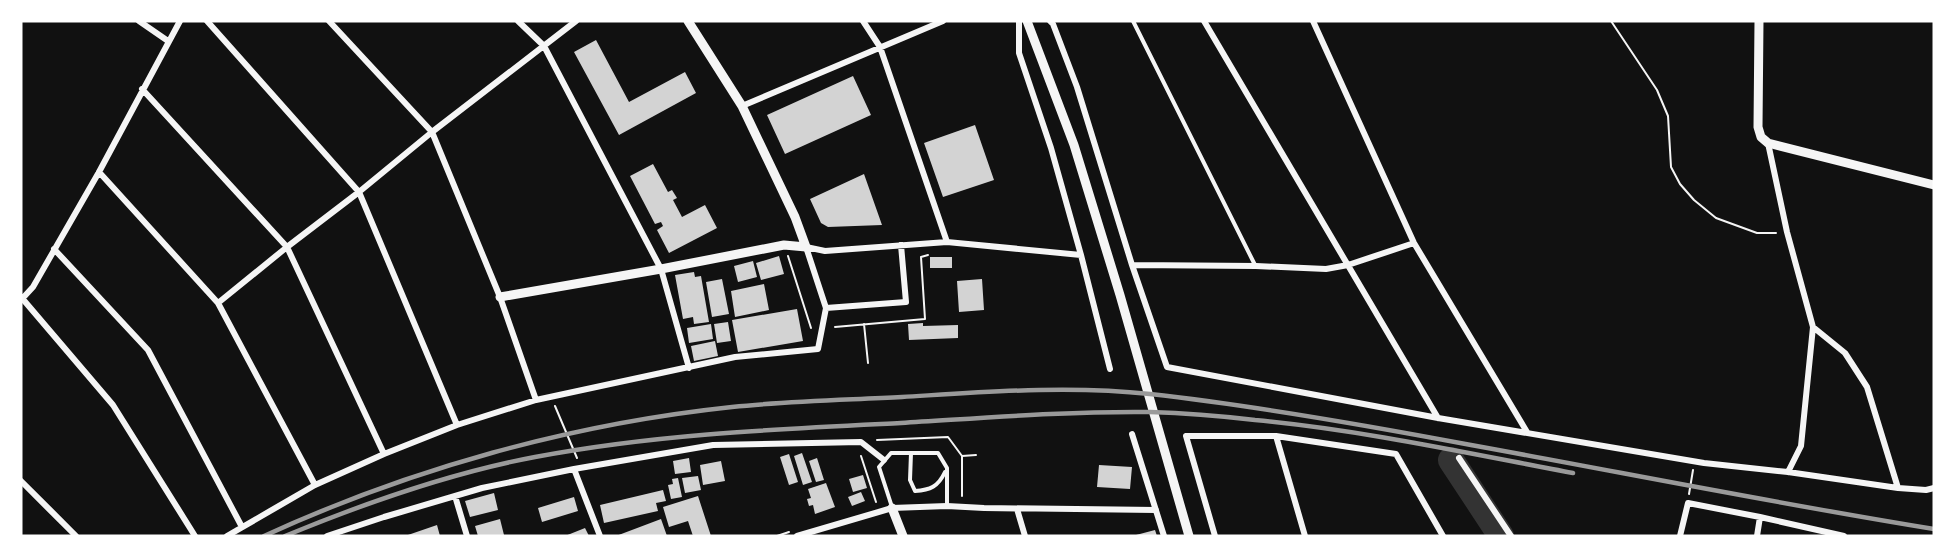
<svg xmlns="http://www.w3.org/2000/svg" width="1955" height="557" viewBox="0 0 1955 557" font-family="'Fira Sans',sans-serif">
<rect width="100%" height="100%" fill="#111"/>
<g fill="none" stroke-linecap="round" stroke-linejoin="round">
<path stroke="#333" stroke-width="26" d="M 1451,460 L 1501,536"/>
</g>
<path fill="#d3d3d3" d="M 596,40 L 629,102 L 685,72 L 696,93 L 619,135 L 574,52 Z
M 853,76 L 871,115 L 785,154 L 767,115 Z
M 975,125 L 994,180 L 943,197 L 924,143 Z
M 653,164 L 668,192 L 672,190 L 677,198 L 673,200 L 682,217 L 705,205 L 717,228 L 669,253 L 657,230 L 663,226 L 661,222 L 655,224 L 630,176 Z
M 864,174 L 882,225 L 828,227 L 821,223 L 810,199 Z
M 779,256 L 784,274 L 761,280 L 756,263 Z
M 930,257 L 952,257 L 952,268 L 930,268 Z
M 753,261 L 757,277 L 738,282 L 734,266 Z
M 694,272 L 695,277 L 701,276 L 709,322 L 694,324 L 693,317 L 683,319 L 675,275 Z
M 722,279 L 729,314 L 712,317 L 706,282 Z
M 982,279 L 984,310 L 959,312 L 957,281 Z
M 764,284 L 769,310 L 735,317 L 731,291 Z
M 797,309 L 803,341 L 738,352 L 732,320 Z
M 728,322 L 731,341 L 717,343 L 714,324 Z
M 923,323 L 923,326 L 958,325 L 958,338 L 909,340 L 908,324 Z
M 711,324 L 713,339 L 689,343 L 687,328 Z
M 715,341 L 718,356 L 694,361 L 691,346 Z
M 802,453 L 812,482 L 803,485 L 794,456 Z
M 789,454 L 798,482 L 789,485 L 780,457 Z
M 689,458 L 691,472 L 675,474 L 673,461 Z
M 817,458 L 824,480 L 816,482 L 809,461 Z
M 721,461 L 725,481 L 703,485 L 700,465 Z
M 1099,465 L 1132,467 L 1130,489 L 1097,487 Z
M 863,475 L 867,488 L 853,492 L 849,479 Z
M 698,476 L 701,490 L 685,493 L 682,478 Z
M 678,478 L 682,497 L 671,499 L 668,485 L 673,484 L 672,479 Z
M 826,483 L 835,507 L 815,514 L 813,505 L 809,506 L 807,499 L 811,498 L 808,489 Z
M 663,490 L 666,501 L 656,503 L 658,511 L 604,523 L 600,505 Z
M 861,492 L 865,501 L 852,506 L 848,497 Z
M 494,493 L 498,510 L 470,517 L 465,501 Z
M 698,496 L 711,536 L 693,536 L 688,521 L 669,527 L 663,507 Z
M 574,497 L 578,511 L 542,522 L 538,508 Z
M 500,519 L 504,535 L 478,536 L 475,526 Z
M 661,519 L 667,536 L 616,536 Z
M 437,525 L 440,536 L 405,536 Z
M 585,528 L 589,536 L 565,536 Z
M 1155,530 L 1157,536 L 1136,536 L 1136,535 Z"/>
<g fill="none" stroke-linecap="round" stroke-linejoin="round">
<path stroke="#f5f5f5" stroke-width="2" d="M 1611,21 L 1657,90 L 1668,116 L 1671,167 L 1680,184 L 1694,200 L 1716,218 L 1757,233 L 1776,233
M 788,256 L 811,328
M 864,324 L 868,363
M 835,327 L 925,319 L 921,257 L 928,255
M 555,406 L 577,458
M 877,440 L 948,437 L 962,456 L 962,496
M 861,456 L 876,502
M 962,456 L 976,455
M 1689,494 L 1693,470
M 777,536 L 789,532"/>
<path stroke="#f5f5f5" stroke-width="4" d="M 1133,21 L 1255,265
M 911,453 L 910,480 L 915,491 C 930,490 938,487 945,472
M 892,507 L 879,467 L 891,453 L 938,453 L 947,468 L 947,506"/>
<path stroke="#f5f5f5" stroke-width="6" d="M 139,21 L 168,41
M 207,21 L 359,192 L 457,425
M 329,21 L 432,132 L 500,297 L 536,400
M 518,21 L 544,46 L 661,269 L 689,368
M 863,21 L 880,47 L 947,242
M 1019,21 L 1019,53 L 1051,148 L 1081,255 L 1110,369
M 1050,21 L 1053,24 L 1077,87 L 1132,265 L 1167,367 L 1438,418 L 1704,463 L 1788,472 L 1898,488 L 1926,490 L 1934,488
M 1204,21 L 1438,418
M 1313,21 L 1414,243 L 1527,432
M 142,89 L 287,247 L 384,454
M 742,106 L 943,21
M 1768,143 L 1787,232 L 1813,327 L 1801,446 L 1788,472
M 99,172 L 218,303 L 315,485
M 54,249 L 148,350 L 242,527
M 1132,265 L 1256,266 L 1326,269 L 1348,265 L 1414,243
M 21,297 L 113,405 L 195,536
M 21,300 L 33,287 L 99,172 L 180,21
M 218,303 L 287,247 L 359,192 L 432,132 L 576,21
M 826,308 L 906,302 L 901,245
M 1813,327 L 1845,353 L 1867,387 L 1898,488
M 1132,434 L 1164,536
M 1276,436 L 1305,536
M 1459,458 L 1511,536
M 574,469 L 713,445 L 861,442 L 884,460
M 21,481 L 76,536
M 455,496 L 467,536
M 1017,509 L 1025,536
M 227,536 L 315,485 L 384,454 L 457,425 L 536,400 L 735,357 L 818,349 L 826,308 L 806,247 L 825,251 L 947,242 L 1081,255
M 327,536 L 384,517 L 482,488 L 574,469 L 600,536
M 797,536 L 892,508 L 947,506 L 984,508 L 1156,510
M 1215,536 L 1186,436 L 1276,436 L 1396,454 L 1443,536
M 1680,536 L 1688,503 L 1760,517 L 1844,536
M 1757,536 L 1760,517"/>
<path stroke="#f5f5f5" stroke-width="9" d="M 1027,21 L 1074,145 L 1120,295 L 1189,536
M 1759,21 L 1758,127 L 1761,137 L 1768,143 L 1934,185
M 500,297 L 661,269 L 784,245 L 806,247 L 795,217 L 742,106 L 688,21
M 892,508 L 903,536"/>
<path stroke="#9a9a9a" stroke-width="4.5" d="M 264,536 C 410,469 571,424 732,407 C 788,401 846,400 902,397 C 984,392 1068,385 1150,394 C 1258,406 1365,425 1471,445 C 1625,473 1779,504 1934,529
M 285,536 C 365,503 450,473 535,457 C 656,434 779,429 901,423 C 984,418 1067,411 1150,412 C 1185,413 1221,416 1255,420 C 1362,430 1467,453 1573,473"/>
</g>
<rect width="1955" height="557" fill="none" stroke="#ffffff" stroke-width="45"/>
</svg>
